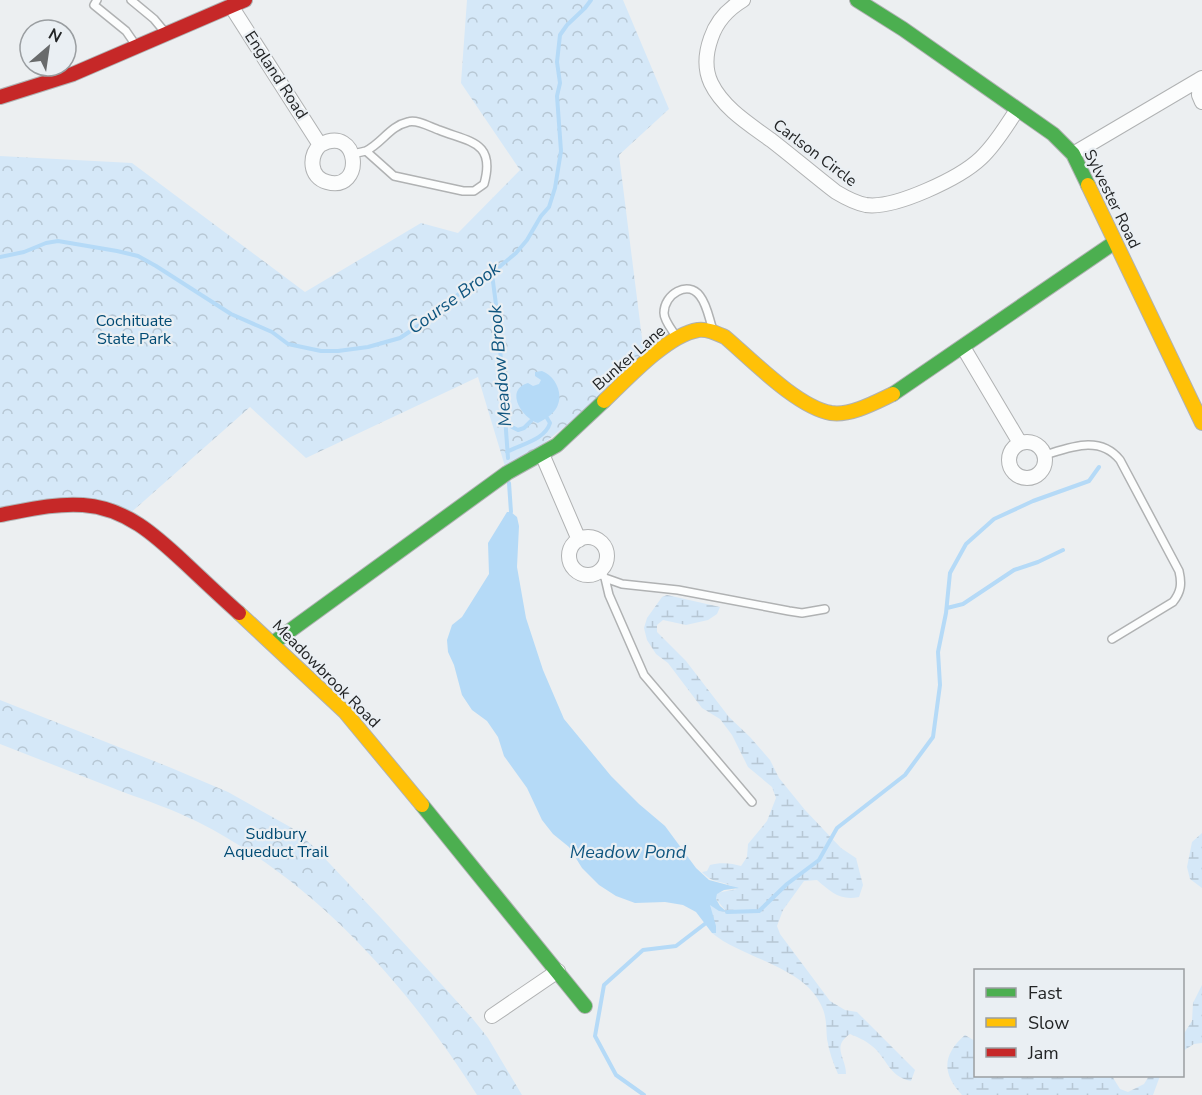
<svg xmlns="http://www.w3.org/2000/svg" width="1202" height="1095" viewBox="0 0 1202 1095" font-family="'Nunito Sans',sans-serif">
<defs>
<pattern id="wetland-marsh" width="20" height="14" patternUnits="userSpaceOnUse" patternTransform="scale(1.5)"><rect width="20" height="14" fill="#d5e8f8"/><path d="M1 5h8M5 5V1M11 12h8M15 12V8" fill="none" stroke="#b7c7d4"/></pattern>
<pattern id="park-crowns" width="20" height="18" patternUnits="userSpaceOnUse" patternTransform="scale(1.5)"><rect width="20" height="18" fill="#d5e8f8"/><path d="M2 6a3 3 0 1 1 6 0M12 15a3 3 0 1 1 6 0" fill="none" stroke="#b7c7d4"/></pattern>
</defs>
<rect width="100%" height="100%" fill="#eceff1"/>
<path fill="url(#wetland-marsh)" d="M 667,595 L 720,607 L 717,614 L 708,620 L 686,625 L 663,620 L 657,625 L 657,632 L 686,661 L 729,717 L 750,737 L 770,760 L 779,778 L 805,810 L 841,848 L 856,858 L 863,885 L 859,897 C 840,901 831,892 817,880 L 804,881 L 783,910 L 777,926 L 780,934 L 830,1001 L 845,1010 L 857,1012 L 915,1070 L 911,1081 C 889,1077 887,1058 872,1046 C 865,1040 857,1037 850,1034 C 831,1047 846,1057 846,1074 L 838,1074 C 833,1063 829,1051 827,1039 C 826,1028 827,1018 822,1007 C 805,966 743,959 712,933 L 716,933 L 709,904 L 726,911 L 716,899 L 717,893 L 737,889 C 725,880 714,885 702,872 L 707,871 L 710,865 C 720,862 732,863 741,866 L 747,857 L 748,844 L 767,821 L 776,798 L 772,787 L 748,767 L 732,735 L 720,719 L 702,708 L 668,663 L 656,654 L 647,640 L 644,628 L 647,618 L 662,597 Z
M 1202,833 L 1202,888 L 1190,879 L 1187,867 L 1192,842 Z
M 1202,985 L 1202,1043 L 1194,1044 L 1183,1051 L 1183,1035 L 1192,1021 L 1193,1003 Z
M 965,1035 L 975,1041 L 976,1076 L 1112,1076 L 1120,1089 L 1128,1092 L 1144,1084 L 1149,1076 L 1160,1076 L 1153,1095 L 962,1095 C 941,1073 943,1054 965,1035 Z"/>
<path fill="url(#park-crowns)" d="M 467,0 L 623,0 L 669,109 L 619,155 L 645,362 L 507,473 L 478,377 L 306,458 L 250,407 L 127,516 L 114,509 L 0,515 L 0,156 L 132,163 L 305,292 L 421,223 L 458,233 L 520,170 L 461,83 Z
M 0,700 L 169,767 L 228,792 L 292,828 L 314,847 L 381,918 L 472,1018 L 488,1038 L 522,1095 L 477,1095 C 408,986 315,881 198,822 C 174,810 148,801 123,792 C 82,776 41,760 0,744 Z"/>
<path fill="#b5daf7" d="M 542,371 C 555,376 564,393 557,407 C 553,415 545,419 538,423 C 522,418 504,390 528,383 L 533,386 L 539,384 L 541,380 L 535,376 L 535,372 Z
M 507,512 L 511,512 L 517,517 L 519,526 L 517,567 L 526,618 L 543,670 L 564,719 L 611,776 L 639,804 L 665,826 L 696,868 L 709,880 L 739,888 L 724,890 L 717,894 L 716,899 L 720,906 L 727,912 L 719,911 L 710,905 L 716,926 L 716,933 L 712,933 L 696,912 L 683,905 L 665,902 L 635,903 L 616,896 L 599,885 L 582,868 L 569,847 L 553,834 L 542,820 L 527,788 L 504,756 L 498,737 L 487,721 L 472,710 L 462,695 L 454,665 L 448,652 L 447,640 L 452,625 L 462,617 L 489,574 L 488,543 Z"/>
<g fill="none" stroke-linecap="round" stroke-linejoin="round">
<path stroke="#b5daf7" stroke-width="4" d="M 0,257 L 24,252 L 46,243 L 58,241 L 117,251 L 138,256 L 156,266 L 231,314 L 272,332 L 288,344 L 321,351 L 338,351 L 368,347 L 400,338 L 433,316 L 456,296 L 492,273 L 516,253 L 527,240 L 541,216 L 549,207 L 555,188 L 561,151 L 557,96 L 560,83 L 557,62 L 560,35 L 567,25 L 585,8 L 591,0
M 492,274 L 498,320 L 508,458
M 506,420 L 512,427 L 518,430 L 524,428 L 531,421
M 507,452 C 521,444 545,440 550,423 L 547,418
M 509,483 L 511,512
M 947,608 L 963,604 L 1014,570 L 1038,562 L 1063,550
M 727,912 L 759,911 L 787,884 L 819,860 L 837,828 L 905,775 L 933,737 L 940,685 L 938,652 L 946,613 L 950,573 L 966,544 L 994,519 L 1033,501 L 1089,481 L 1099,467
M 644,1095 L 616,1075 L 595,1036 L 604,985 L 643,950 L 676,946 L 706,923"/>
<g stroke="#b0b2b3" stroke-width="10">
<path id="lane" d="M 97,0 L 94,5 L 126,31 L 135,44
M 131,0 L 154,19 L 164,31
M 352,154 C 357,153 362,152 366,151 C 382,143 390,126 408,122 C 417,119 430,127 439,130 C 469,142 496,141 484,184 L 474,191 L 463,191 L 394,176 L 366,151
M 677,338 C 673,331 664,321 664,313 C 664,294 688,280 700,296 C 707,305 709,318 712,327
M 1045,455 C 1071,447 1100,435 1120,460 L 1179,571 C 1182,584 1181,592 1173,602 L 1112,639
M 600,571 L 605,578 L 609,595 L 644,675 L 752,802
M 605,578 L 622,584 L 678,590 L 789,611 L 802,613 L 825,609"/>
</g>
<g stroke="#b0b2b3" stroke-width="16">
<path id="street" d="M 743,0 C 728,9 717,20 711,38 C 706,52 704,68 711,83 C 723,108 749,124 771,140 C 793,157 814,175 836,192 C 846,198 855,203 866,205 C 895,209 960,178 981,158 C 996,144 1006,126 1017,110
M 231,6 L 320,145 C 309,156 309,177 327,182 C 365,193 360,123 320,145
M 1200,79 L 1199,95 L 1202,102
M 1073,154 L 1202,78
M 963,347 L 1020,443
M1009 460a18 18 0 1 1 36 0a18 18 0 1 1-36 0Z
M 542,454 L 579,540
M569 556a19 19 0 1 1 38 0a19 19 0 1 1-38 0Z
M 492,1016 L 558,971"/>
</g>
<g stroke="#b0b2b3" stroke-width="16">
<path id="fast" d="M 857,0 L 903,29 L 1053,134 L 1073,154 L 1088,185
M 893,394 L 1115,242
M 273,643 L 507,473 L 557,445 L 604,401
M 422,805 L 585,1006"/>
</g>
<g stroke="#b0b2b3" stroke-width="16">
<path id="slow" d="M 1088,185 L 1202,423
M 604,401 C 626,380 667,335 698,330 C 708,329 716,333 725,337 C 751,359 797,407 831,413 C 851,416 876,402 893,394
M 239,613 L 345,712 L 422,805"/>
</g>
<g stroke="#b0b2b3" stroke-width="16">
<path id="jam" d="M 0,97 L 73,74 L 245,0
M 0,515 C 27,510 55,503 83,505 C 126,508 155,535 185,563 C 203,580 221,597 239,613"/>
</g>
<use href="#lane" stroke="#fcfdfd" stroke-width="7"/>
<use href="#street" stroke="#fcfdfd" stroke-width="14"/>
<use href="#fast" stroke="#4caf50" stroke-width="14"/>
<use href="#slow" stroke="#ffc107" stroke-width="14"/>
<use href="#jam" stroke="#c62828" stroke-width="14"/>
</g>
<g text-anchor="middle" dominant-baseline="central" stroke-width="4.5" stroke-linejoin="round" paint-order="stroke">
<g font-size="16" fill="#222425" stroke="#eaeff3">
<text transform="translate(276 75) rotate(57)">England Road</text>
<text transform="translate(815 153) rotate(37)">Carlson Circle</text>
<text transform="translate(1112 199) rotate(64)">Sylvester Road</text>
<text transform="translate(629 358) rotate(-41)">Bunker Lane</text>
<text transform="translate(326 674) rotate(45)">Meadowbrook Road</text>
</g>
<g font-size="16" fill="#004a73" stroke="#eaeff3">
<text x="134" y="321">Cochituate<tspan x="134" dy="18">State Park</tspan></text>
<text x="276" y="834">Sudbury<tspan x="276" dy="18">Aqueduct Trail</tspan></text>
</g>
<g font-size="18" font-style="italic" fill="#0f557f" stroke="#eaeff3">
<text transform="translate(454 298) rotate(-36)">Course Brook</text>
<text transform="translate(500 366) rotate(-95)">Meadow Brook</text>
<text x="628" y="852">Meadow Pond</text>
</g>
</g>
<rect x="974" y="969" width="210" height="108" fill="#eaeff3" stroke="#9a9ea1" stroke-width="1.5"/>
<rect x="986" y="988" width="30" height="9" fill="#4caf50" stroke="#9a9ea1" stroke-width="1.5"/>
<text x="1028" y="999" font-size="18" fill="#222425">Fast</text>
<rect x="986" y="1018" width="30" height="9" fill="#ffc107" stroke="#9a9ea1" stroke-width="1.5"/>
<text x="1028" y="1029" font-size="18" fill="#222425">Slow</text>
<rect x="986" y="1048" width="30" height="9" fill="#c62828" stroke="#9a9ea1" stroke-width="1.5"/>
<text x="1028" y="1059" font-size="18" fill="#222425">Jam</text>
<g transform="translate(48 48) rotate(29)"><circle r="28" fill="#eaeff3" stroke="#9a9ea1" stroke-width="1.5"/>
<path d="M0-4.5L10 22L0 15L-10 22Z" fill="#696b6c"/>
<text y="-9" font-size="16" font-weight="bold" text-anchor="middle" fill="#222425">N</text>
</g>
</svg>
